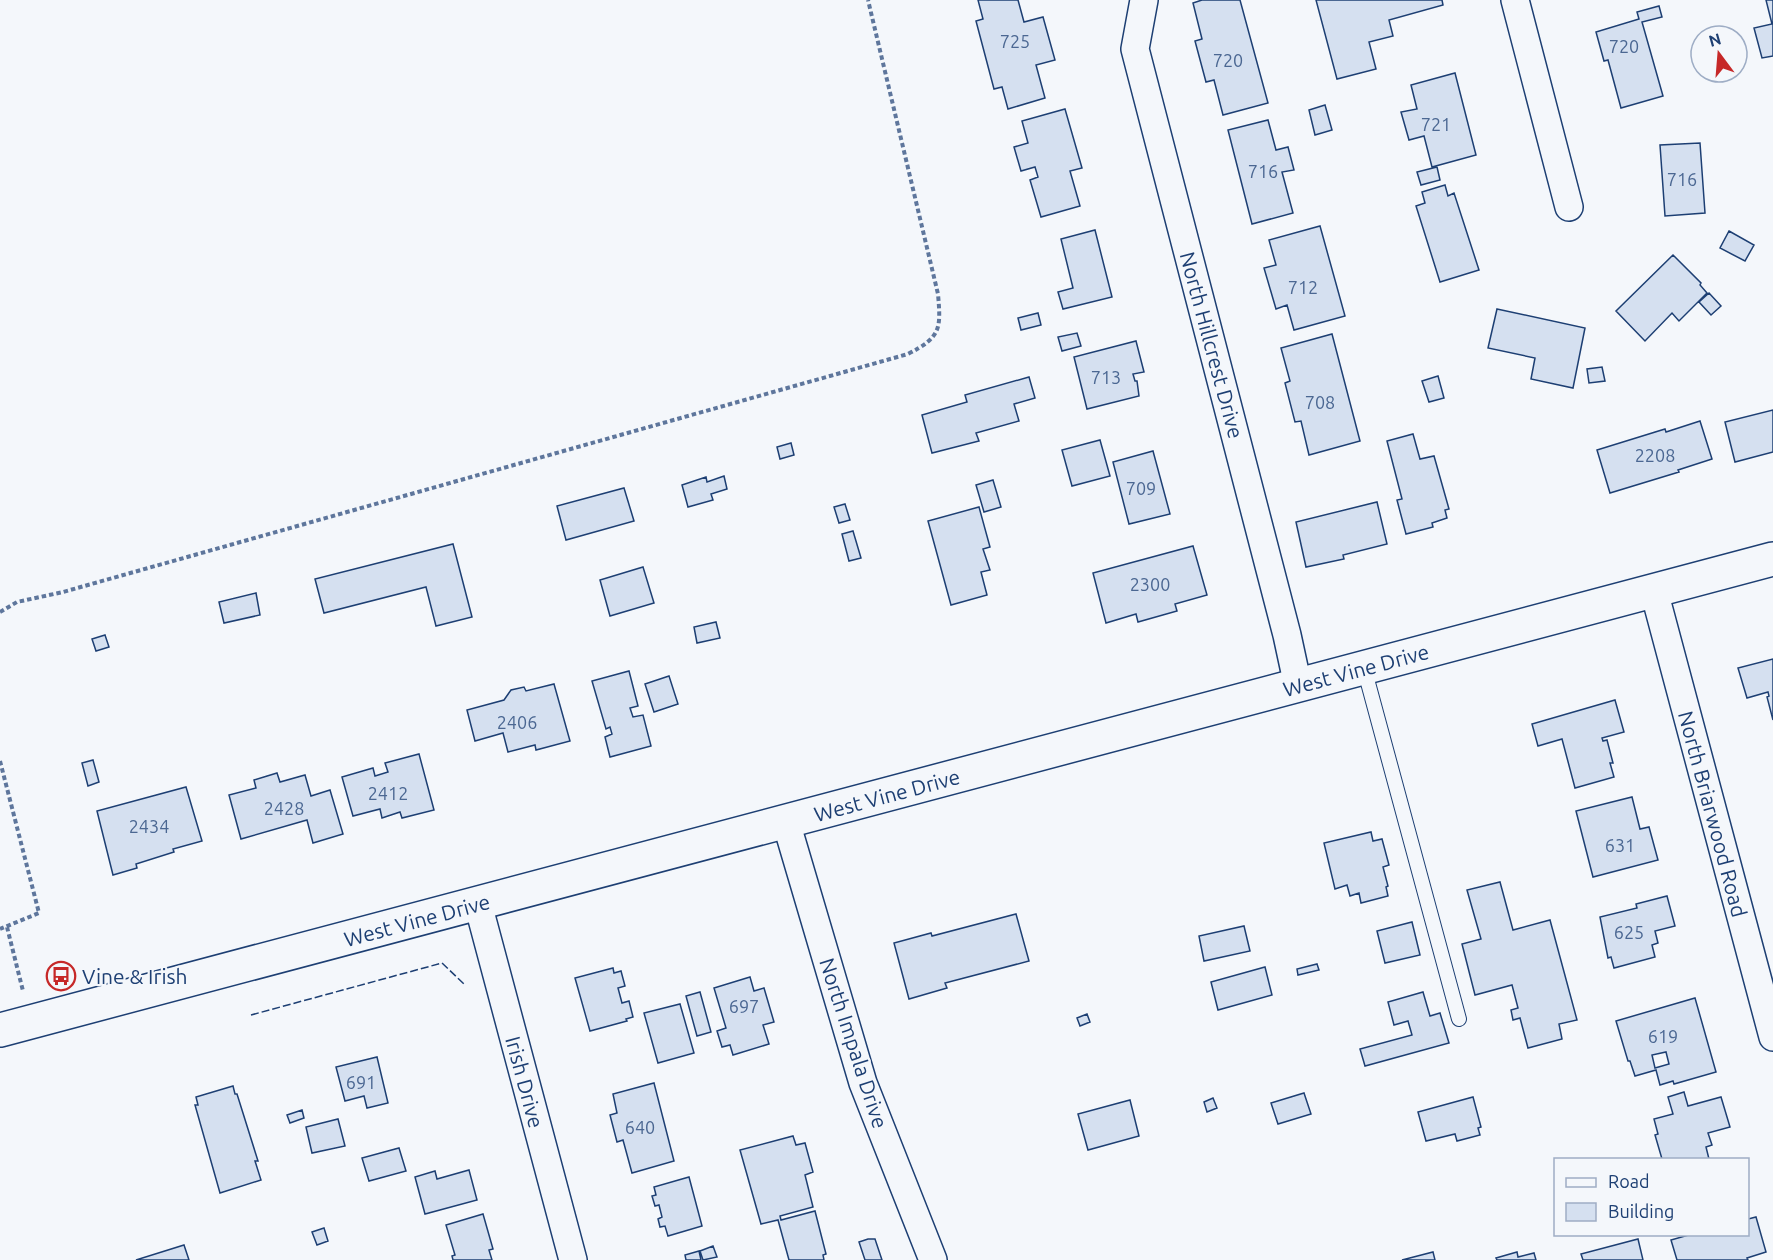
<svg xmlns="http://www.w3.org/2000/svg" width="1773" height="1260" viewBox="0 0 1773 1260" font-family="Ubuntu,sans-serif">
<rect width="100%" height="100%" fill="#f4f7fb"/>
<path fill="#d5e0f0" stroke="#1d3f73" stroke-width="1.5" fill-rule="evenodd" d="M 978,0 L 1018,0 L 1024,22 L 1043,17 L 1055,60 L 1036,65 L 1045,98 L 1008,109 L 1002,87 L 994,89 L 976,21 L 983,19 Z
M 1202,0 L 1240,0 L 1268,103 L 1223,115 L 1214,80 L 1206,82 L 1195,41 L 1202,39 L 1193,3 Z
M 1316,0 L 1442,0 L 1443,5 L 1389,20 L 1393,36 L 1369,42 L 1376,69 L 1337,79 Z
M 1766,0 L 1773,0 L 1773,56 L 1762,58 L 1754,28 L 1772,24 Z
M 1659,6 L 1662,17 L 1642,22 L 1663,96 L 1621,108 L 1608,60 L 1604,61 L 1596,32 L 1639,19 L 1637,12 Z
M 1455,73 L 1476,155 L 1432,167 L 1424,136 L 1409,140 L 1401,112 L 1417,109 L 1411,85 Z
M 1325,105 L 1332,130 L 1315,135 L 1309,110 Z
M 1065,109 L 1082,168 L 1070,171 L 1080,206 L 1041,217 L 1030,180 L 1038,177 L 1035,167 L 1021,171 L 1014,147 L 1028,143 L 1022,121 Z
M 1268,120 L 1276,150 L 1288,147 L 1294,170 L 1282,172 L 1293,213 L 1252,224 L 1228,130 Z
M 1700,143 L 1705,213 L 1665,216 L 1660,145 Z
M 1437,167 L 1440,180 L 1421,185 L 1417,172 Z
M 1445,185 L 1448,196 L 1454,193 L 1479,270 L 1440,282 L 1416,206 L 1425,203 L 1422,192 Z
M 1320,226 L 1345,316 L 1294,330 L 1287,305 L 1276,309 L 1264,268 L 1276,265 L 1269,240 Z
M 1095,230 L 1112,297 L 1063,309 L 1058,292 L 1073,288 L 1061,239 Z
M 1729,231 L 1754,245 L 1745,261 L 1720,248 Z
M 1673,255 L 1701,283 L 1700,285 L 1707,293 L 1679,321 L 1672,313 L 1645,341 L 1616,311 Z
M 1709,293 L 1721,306 L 1711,315 L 1699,302 Z
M 1497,309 L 1585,328 L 1573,388 L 1531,379 L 1535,358 L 1488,348 Z
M 1038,313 L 1041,325 L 1021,330 L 1018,318 Z
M 1077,333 L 1081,346 L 1062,351 L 1058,337 Z
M 1332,334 L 1360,441 L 1309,455 L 1301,421 L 1295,422 L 1285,383 L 1290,381 L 1281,348 Z
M 1136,341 L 1144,372 L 1133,374 L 1135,381 L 1137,381 L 1139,396 L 1087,409 L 1074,357 Z
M 1602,367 L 1605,381 L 1589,383 L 1587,369 Z
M 1438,376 L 1444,398 L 1429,402 L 1422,381 Z
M 1029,377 L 1035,398 L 1014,404 L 1019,421 L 976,433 L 979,441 L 932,453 L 922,415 L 967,402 L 965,395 Z
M 1773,410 L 1773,452 L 1735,462 L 1725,422 Z
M 1700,421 L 1712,459 L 1678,470 L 1679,472 L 1610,493 L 1597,450 L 1665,429 L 1666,432 Z
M 1413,434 L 1420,459 L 1434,456 L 1449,509 L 1445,510 L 1447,518 L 1432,523 L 1433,527 L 1406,534 L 1397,500 L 1402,499 L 1387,441 Z
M 1100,440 L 1110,476 L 1072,486 L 1062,450 Z
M 791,443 L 794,455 L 780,459 L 777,447 Z
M 1153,451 L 1170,514 L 1129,524 L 1113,462 Z
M 724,476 L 727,489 L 711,494 L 713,500 L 688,507 L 682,485 L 706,477 L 707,482 Z
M 993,480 L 1001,507 L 984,512 L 976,485 Z
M 624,488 L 634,521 L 566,540 L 557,506 Z
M 1377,502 L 1387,544 L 1343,555 L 1344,559 L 1306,567 L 1296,522 Z
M 845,504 L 850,520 L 839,523 L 834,507 Z
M 979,507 L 990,547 L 983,549 L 990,570 L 981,572 L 987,595 L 951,605 L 928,521 Z
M 853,531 L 861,558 L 849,561 L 842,534 Z
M 453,544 L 472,617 L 436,626 L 426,587 L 324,613 L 315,579 Z
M 1193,546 L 1207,595 L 1175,604 L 1177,611 L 1138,622 L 1136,614 L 1106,623 L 1093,573 Z
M 643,567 L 654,603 L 610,616 L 600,580 Z
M 256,593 L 260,615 L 224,623 L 219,602 Z
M 716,622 L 720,638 L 697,643 L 694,627 Z
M 105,635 L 109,647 L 96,651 L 92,639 Z
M 1773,659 L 1773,720 L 1767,697 L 1769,696 L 1768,692 L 1747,698 L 1738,668 Z
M 629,671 L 638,706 L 630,708 L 633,717 L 643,715 L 651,746 L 610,757 L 605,737 L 612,734 L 610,727 L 606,729 L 592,681 Z
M 669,676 L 678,704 L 654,712 L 645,684 Z
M 554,684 L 570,741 L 536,750 L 535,745 L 508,752 L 503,733 L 475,741 L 467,710 L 504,700 L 511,690 L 524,687 L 526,691 Z
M 1615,700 L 1624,732 L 1602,738 L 1603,741 L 1607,740 L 1613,763 L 1610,763 L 1614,777 L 1575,788 L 1562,739 L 1538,746 L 1532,724 Z
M 419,754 L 434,810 L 402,818 L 400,812 L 382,818 L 380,809 L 353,816 L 342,777 L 373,768 L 375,776 L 388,772 L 385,763 Z
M 93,760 L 99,782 L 88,786 L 82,763 Z
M 277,773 L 280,782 L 305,775 L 311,796 L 330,790 L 343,834 L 313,843 L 307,820 L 241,839 L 229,795 L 256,788 L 254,780 Z
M 186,787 L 202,841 L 173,849 L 174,852 L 136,864 L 137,868 L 113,875 L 97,811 Z
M 1632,797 L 1640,829 L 1649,827 L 1658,860 L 1593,877 L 1576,811 Z
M 1371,832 L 1373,841 L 1382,839 L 1389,865 L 1383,867 L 1388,886 L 1386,887 L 1388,896 L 1361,903 L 1359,893 L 1350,896 L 1347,885 L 1335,889 L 1324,843 Z
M 1500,882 L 1513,930 L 1550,920 L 1577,1020 L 1559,1024 L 1562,1039 L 1528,1048 L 1520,1018 L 1513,1020 L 1511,1010 L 1518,1008 L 1512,985 L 1475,995 L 1462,944 L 1481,939 L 1467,890 Z
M 1667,896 L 1675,926 L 1655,931 L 1658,943 L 1652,945 L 1655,957 L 1614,968 L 1611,957 L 1608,958 L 1600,917 L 1637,908 L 1636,904 Z
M 1016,914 L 1029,961 L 945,983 L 947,988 L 909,999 L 894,943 L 931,933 L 932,936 Z
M 1412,922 L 1420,955 L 1385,963 L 1377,931 Z
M 1244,926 L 1250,951 L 1204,961 L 1199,936 Z
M 1317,964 L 1319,970 L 1298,975 L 1297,969 Z
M 1265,967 L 1272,995 L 1218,1010 L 1211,982 Z
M 613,968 L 614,973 L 621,971 L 625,986 L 618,988 L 622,1003 L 629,1001 L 633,1017 L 626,1019 L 627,1021 L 590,1031 L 575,978 Z
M 750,977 L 754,991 L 764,988 L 774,1022 L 763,1025 L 769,1044 L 733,1055 L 730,1045 L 722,1047 L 717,1031 L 726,1028 L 714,988 Z
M 700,992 L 711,1032 L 697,1036 L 686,996 Z
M 1423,992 L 1430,1016 L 1440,1013 L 1449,1043 L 1365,1066 L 1360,1049 L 1412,1035 L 1408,1021 L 1394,1025 L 1388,1002 Z
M 1695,998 L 1716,1072 L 1674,1084 L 1673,1081 L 1660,1085 L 1656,1070 L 1635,1076 L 1630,1061 L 1628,1061 L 1616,1021 ZM 1666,1052 L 1669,1064 L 1655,1068 L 1652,1055 Z
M 680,1004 L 694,1053 L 658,1063 L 644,1013 Z
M 1087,1014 L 1090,1022 L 1080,1026 L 1077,1018 Z
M 377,1057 L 388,1103 L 367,1108 L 364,1096 L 345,1101 L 336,1067 Z
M 654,1083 L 674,1161 L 632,1173 L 623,1140 L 617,1142 L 610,1115 L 617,1113 L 613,1094 Z
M 233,1086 L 235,1094 L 237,1094 L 258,1161 L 255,1161 L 261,1180 L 220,1193 L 195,1105 L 198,1105 L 196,1097 Z
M 1684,1092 L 1688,1106 L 1721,1097 L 1730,1127 L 1708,1133 L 1712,1145 L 1706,1147 L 1709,1159 L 1662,1159 L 1655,1135 L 1658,1134 L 1654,1119 L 1673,1114 L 1668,1097 Z
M 1304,1093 L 1311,1114 L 1278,1124 L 1271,1103 Z
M 1473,1097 L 1481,1127 L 1478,1128 L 1480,1135 L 1457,1141 L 1455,1134 L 1426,1141 L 1418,1112 Z
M 1213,1098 L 1217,1108 L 1207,1112 L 1204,1102 Z
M 1130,1100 L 1139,1136 L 1088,1150 L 1078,1114 Z
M 302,1110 L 304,1118 L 290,1123 L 287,1115 Z
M 338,1119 L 345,1146 L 312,1153 L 306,1127 Z
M 793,1136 L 796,1145 L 805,1143 L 813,1172 L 805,1175 L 813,1207 L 780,1216 L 781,1220 L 815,1211 L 826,1254 L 823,1255 L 824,1260 L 789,1260 L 778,1220 L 761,1224 L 740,1150 Z
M 399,1148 L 406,1171 L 369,1181 L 362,1158 Z
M 469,1170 L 477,1200 L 425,1214 L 415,1177 L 435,1171 L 437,1179 Z
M 689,1177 L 702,1226 L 668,1236 L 665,1226 L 660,1227 L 658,1219 L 662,1217 L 659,1205 L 655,1206 L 652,1196 L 656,1195 L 654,1187 Z
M 483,1214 L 493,1249 L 489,1250 L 492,1260 L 453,1260 L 452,1256 L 455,1255 L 446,1225 Z
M 1756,1217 L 1766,1252 L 1747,1258 L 1748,1260 L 1677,1260 L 1671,1240 L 1692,1234 L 1748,1234 L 1748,1219 Z
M 324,1228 L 328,1241 L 317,1245 L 312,1232 Z
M 868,1239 L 875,1239 L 882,1260 L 865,1260 L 859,1242 Z
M 1638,1239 L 1643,1260 L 1583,1260 L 1581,1254 Z
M 184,1245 L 189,1260 L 136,1260 Z
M 713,1246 L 717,1257 L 703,1260 L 700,1251 Z
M 699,1251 L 701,1260 L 686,1260 L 685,1255 Z
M 1433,1252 L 1435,1260 L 1402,1260 Z
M 1517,1252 L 1518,1257 L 1534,1253 L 1536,1260 L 1497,1260 L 1496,1258 Z"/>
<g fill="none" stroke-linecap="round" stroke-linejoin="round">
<g stroke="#1d3f73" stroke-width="16">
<path id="lane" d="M 1364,668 L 1459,1019"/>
</g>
<g stroke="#1d3f73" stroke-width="30">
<path id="street" d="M 1144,0 L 1135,49 L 1287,635 L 1298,686
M 1515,0 L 1569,207
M 1654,591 L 1773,1037
M 786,822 L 863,1083 L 933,1260
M 478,904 L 573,1260"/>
</g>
<g stroke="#1d3f73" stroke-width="36">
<path id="secondary" d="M 0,1030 L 1773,559"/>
</g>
<path stroke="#5e769c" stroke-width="4" stroke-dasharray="4.5 3" stroke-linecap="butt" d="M 0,612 L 17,602 L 63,592 L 908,354 C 941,337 941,329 938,294 L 868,0
M 0,761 L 39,913 L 0,929
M 7,927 L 23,991"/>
<use href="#lane" stroke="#f4f7fb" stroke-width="14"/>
<use href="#street" stroke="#f4f7fb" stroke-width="27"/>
<use href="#secondary" stroke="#f4f7fb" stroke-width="33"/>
<path stroke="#1d3f73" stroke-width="1.5" stroke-dasharray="8 3" stroke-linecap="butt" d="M 251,1015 L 442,963 L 465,985"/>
</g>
<defs>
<g id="bus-ring" transform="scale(1.5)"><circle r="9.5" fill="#f4f7fb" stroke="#c62828" stroke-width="1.5"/><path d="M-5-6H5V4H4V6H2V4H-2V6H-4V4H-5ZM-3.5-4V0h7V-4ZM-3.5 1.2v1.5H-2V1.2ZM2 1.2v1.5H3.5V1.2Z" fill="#c62828"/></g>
</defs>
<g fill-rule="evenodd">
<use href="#bus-ring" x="61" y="976"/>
</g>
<g text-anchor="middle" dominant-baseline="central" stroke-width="4.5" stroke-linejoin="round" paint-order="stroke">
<g font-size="18" fill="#4b6792">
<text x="1015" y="41">725</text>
<text x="1624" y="46">720</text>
<text x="1228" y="60">720</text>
<text x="1436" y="124">721</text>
<text x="1263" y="171">716</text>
<text x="1682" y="179">716</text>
<text x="1303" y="287">712</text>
<text x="1106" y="377">713</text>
<text x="1320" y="402">708</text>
<text x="1655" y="455">2208</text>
<text x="1141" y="488">709</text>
<text x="1150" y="584">2300</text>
<text x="517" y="722">2406</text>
<text x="388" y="793">2412</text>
<text x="284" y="808">2428</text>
<text x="149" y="826">2434</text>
<text x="1620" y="845">631</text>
<text x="1629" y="932">625</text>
<text x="744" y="1006">697</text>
<text x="1663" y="1036">619</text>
<text x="361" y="1082">691</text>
<text x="640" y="1127">640</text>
</g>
<g font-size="21" fill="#1d3f73" stroke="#f4f7fb">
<text transform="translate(1212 345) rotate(75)">North Hillcrest Drive</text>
<text transform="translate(1356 670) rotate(-15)">West Vine Drive</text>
<text transform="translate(887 795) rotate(-15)">West Vine Drive</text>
<text transform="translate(1713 814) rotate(75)">North Briarwood Road</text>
<text transform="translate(417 920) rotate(-15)">West Vine Drive</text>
<text transform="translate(854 1043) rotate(72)">North Impala Drive</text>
<text transform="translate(525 1082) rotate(75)">Irish Drive</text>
</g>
<g font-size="21" fill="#1d3f73" stroke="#f4f7fb" text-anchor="start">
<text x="82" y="976">Vine &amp; Irish</text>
</g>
</g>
<rect x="1554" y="1158" width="195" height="78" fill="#f4f7fb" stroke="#9eadc5" stroke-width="1.5"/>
<rect x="1566" y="1178" width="30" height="9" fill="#f4f7fb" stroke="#9eadc5" stroke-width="1.5"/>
<text x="1608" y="1188" font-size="18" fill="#1d3f73">Road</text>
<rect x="1566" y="1203" width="30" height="18" fill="#d5e0f0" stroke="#9eadc5" stroke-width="1.5"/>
<text x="1608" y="1218" font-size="18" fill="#1d3f73">Building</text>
<g transform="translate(1719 54) rotate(344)"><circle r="28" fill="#f4f7fb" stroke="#9eadc5" stroke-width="1.5"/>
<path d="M0-4.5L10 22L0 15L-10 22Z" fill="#c62828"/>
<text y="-9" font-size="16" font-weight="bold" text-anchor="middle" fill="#1d3f73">N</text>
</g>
</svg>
